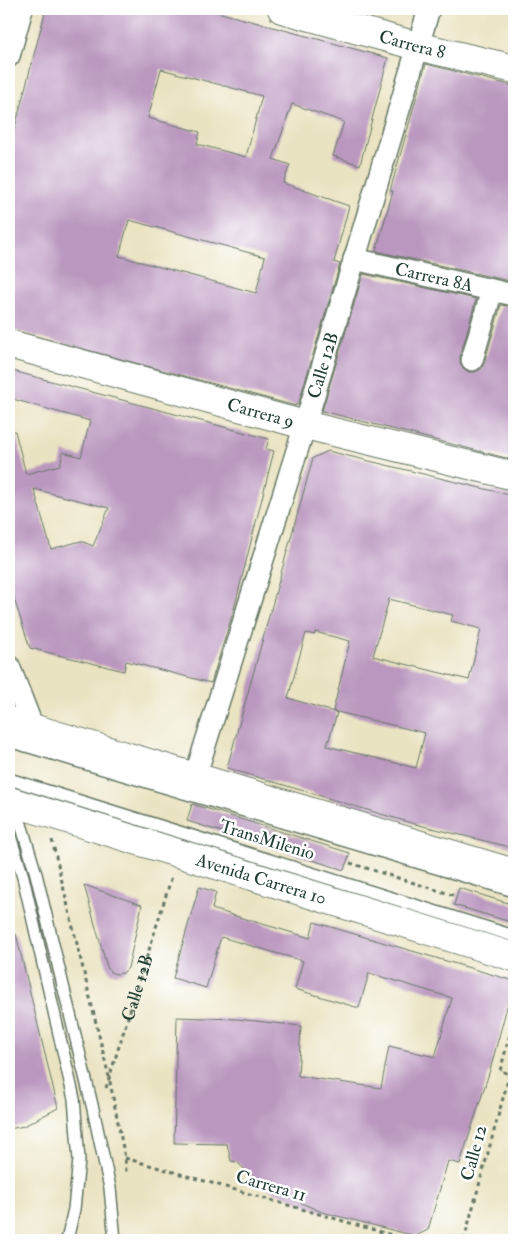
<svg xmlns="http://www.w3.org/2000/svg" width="523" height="1249" viewBox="0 0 523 1249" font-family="'IM FELL Double Pica',serif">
<rect width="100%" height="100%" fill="#fff"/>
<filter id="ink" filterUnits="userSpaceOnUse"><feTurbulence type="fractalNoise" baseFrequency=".02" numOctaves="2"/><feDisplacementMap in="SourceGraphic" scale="10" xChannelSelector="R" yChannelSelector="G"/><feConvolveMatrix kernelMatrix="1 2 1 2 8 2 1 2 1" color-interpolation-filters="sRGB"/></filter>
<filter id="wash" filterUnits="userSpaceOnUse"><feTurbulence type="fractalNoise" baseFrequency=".0096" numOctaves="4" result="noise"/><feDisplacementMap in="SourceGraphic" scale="20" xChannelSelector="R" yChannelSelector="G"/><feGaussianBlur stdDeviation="1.12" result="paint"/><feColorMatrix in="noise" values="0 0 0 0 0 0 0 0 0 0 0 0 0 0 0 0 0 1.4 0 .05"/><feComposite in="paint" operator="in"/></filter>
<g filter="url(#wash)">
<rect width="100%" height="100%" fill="#eae3c1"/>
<g id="blocks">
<path fill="#ba97bf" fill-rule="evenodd" d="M 46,9 L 206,9 L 388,58 L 360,165 L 333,156 L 344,122 L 292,104 L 273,159 L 290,165 L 283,183 L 349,206 L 334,262 L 340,264 L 298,405 L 296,404 L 296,406 L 9,329 L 9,150 ZM 161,69 L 262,96 L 246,157 L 197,144 L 200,132 L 148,118 ZM 129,220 L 265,257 L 256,293 L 119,256 Z
M 426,64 L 514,86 L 514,282 L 376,251 L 393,191 L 390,191 Z
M 363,274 L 476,299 L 460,357 L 460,363 L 463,368 L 469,372 L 475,372 L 481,369 L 484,364 L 501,305 L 514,307 L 514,460 L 322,411 Z
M 9,370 L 269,439 L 266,449 L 274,451 L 234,609 L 211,683 L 126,661 L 124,671 L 30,648 L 9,583 L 9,432 L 15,431 L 26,474 L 60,465 L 63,452 L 81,457 L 90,421 L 9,398 ZM 34,489 L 109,508 L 93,546 L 81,541 L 51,549 Z
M 328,451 L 514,496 L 514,848 L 411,823 L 227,768 L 313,458 ZM 389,599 L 453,615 L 451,621 L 481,629 L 469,680 L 373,656 ZM 315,632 L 350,641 L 333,711 L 425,733 L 416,768 L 327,746 L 337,713 L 288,698 L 306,633 L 315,635 Z
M 192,804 L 350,853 L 344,870 L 187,821 Z
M 84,885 L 142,905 L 128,968 L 123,973 L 116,974 L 110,972 L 107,967 Z
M 199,887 L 216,892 L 212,909 L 310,938 L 314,922 L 514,981 L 490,1070 L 460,1164 L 448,1161 L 428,1230 L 415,1236 L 322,1212 L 271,1190 L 257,1181 L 237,1162 L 231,1161 L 227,1144 L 174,1143 L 177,1017 L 237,1019 L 301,1026 L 298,1076 L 381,1088 L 389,1046 L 435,1057 L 452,998 L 369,973 L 359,1008 L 295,989 L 303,961 L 221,937 L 206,988 L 173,978 Z
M 459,888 L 514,905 L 514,923 L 454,905 Z
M 16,934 L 58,1108 L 24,1126 L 9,1129 L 9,935 Z"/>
</g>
</g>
<g filter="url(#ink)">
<use href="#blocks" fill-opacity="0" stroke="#667765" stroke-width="1"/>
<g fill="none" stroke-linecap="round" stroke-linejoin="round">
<g stroke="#667765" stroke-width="14">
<path id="lane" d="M 9,741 L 514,891
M 9,779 L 514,936
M 15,804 L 36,874 L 93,1109 L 110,1188 L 115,1240
M 9,833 L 23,877 L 74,1099 L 79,1160 L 74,1209 L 67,1240"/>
</g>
<g stroke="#667765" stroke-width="24">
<g id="street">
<path d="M 9,56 L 22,9"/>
<path id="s2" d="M 354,259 L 514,295"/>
<path d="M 472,360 L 492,290"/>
<path d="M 9,666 L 33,728"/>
<path id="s3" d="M 195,777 L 305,425 L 429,9"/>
</g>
</g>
<g stroke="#667765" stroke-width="30">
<g id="secondary">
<path id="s4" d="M 282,9 L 417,46 L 514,69"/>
<path id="s5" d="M 9,344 L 305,425 L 514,476"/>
</g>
</g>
<g stroke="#667765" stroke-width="30">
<g id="primary">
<path d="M 9,721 L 514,873"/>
<path id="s6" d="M 9,801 L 514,957"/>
</g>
</g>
<g stroke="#667765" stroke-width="3" stroke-dasharray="4 4" stroke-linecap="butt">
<path d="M 52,840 L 109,1077 L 125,1158 L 126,1172"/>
<path d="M 350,863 L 456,896"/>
<path d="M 514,1020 L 500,1071 L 514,1075"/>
<path id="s1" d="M 106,1088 L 172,876"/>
<path d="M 125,1158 L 409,1240"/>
<path d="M 464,1240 L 514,1058"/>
</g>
<use href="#lane" stroke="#fff" stroke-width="11"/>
<use href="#street" stroke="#fff" stroke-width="21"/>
<use href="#secondary" stroke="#fff" stroke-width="28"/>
<use href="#primary" stroke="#fff" stroke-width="28"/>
</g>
</g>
<g text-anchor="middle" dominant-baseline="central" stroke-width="5" stroke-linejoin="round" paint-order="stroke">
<g font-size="18" fill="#1f3d34" stroke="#fff">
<text stroke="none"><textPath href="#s4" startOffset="135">Carrera 8</textPath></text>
<text stroke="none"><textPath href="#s2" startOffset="82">Carrera 8A</textPath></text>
<text stroke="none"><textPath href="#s3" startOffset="431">Calle 12B</textPath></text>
<text stroke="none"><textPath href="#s5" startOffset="261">Carrera 9</textPath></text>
<text transform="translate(267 840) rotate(17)">TransMilenio</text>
<text stroke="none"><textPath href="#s6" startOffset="264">Avenida Carrera 10</textPath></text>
<text stroke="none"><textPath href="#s1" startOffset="105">Calle 12B</textPath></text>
<text transform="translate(474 1153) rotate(-75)">Calle 12</text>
<text transform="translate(271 1186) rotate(16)">Carrera 11</text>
</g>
</g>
<rect width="523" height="1249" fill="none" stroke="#fff" stroke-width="30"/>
</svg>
